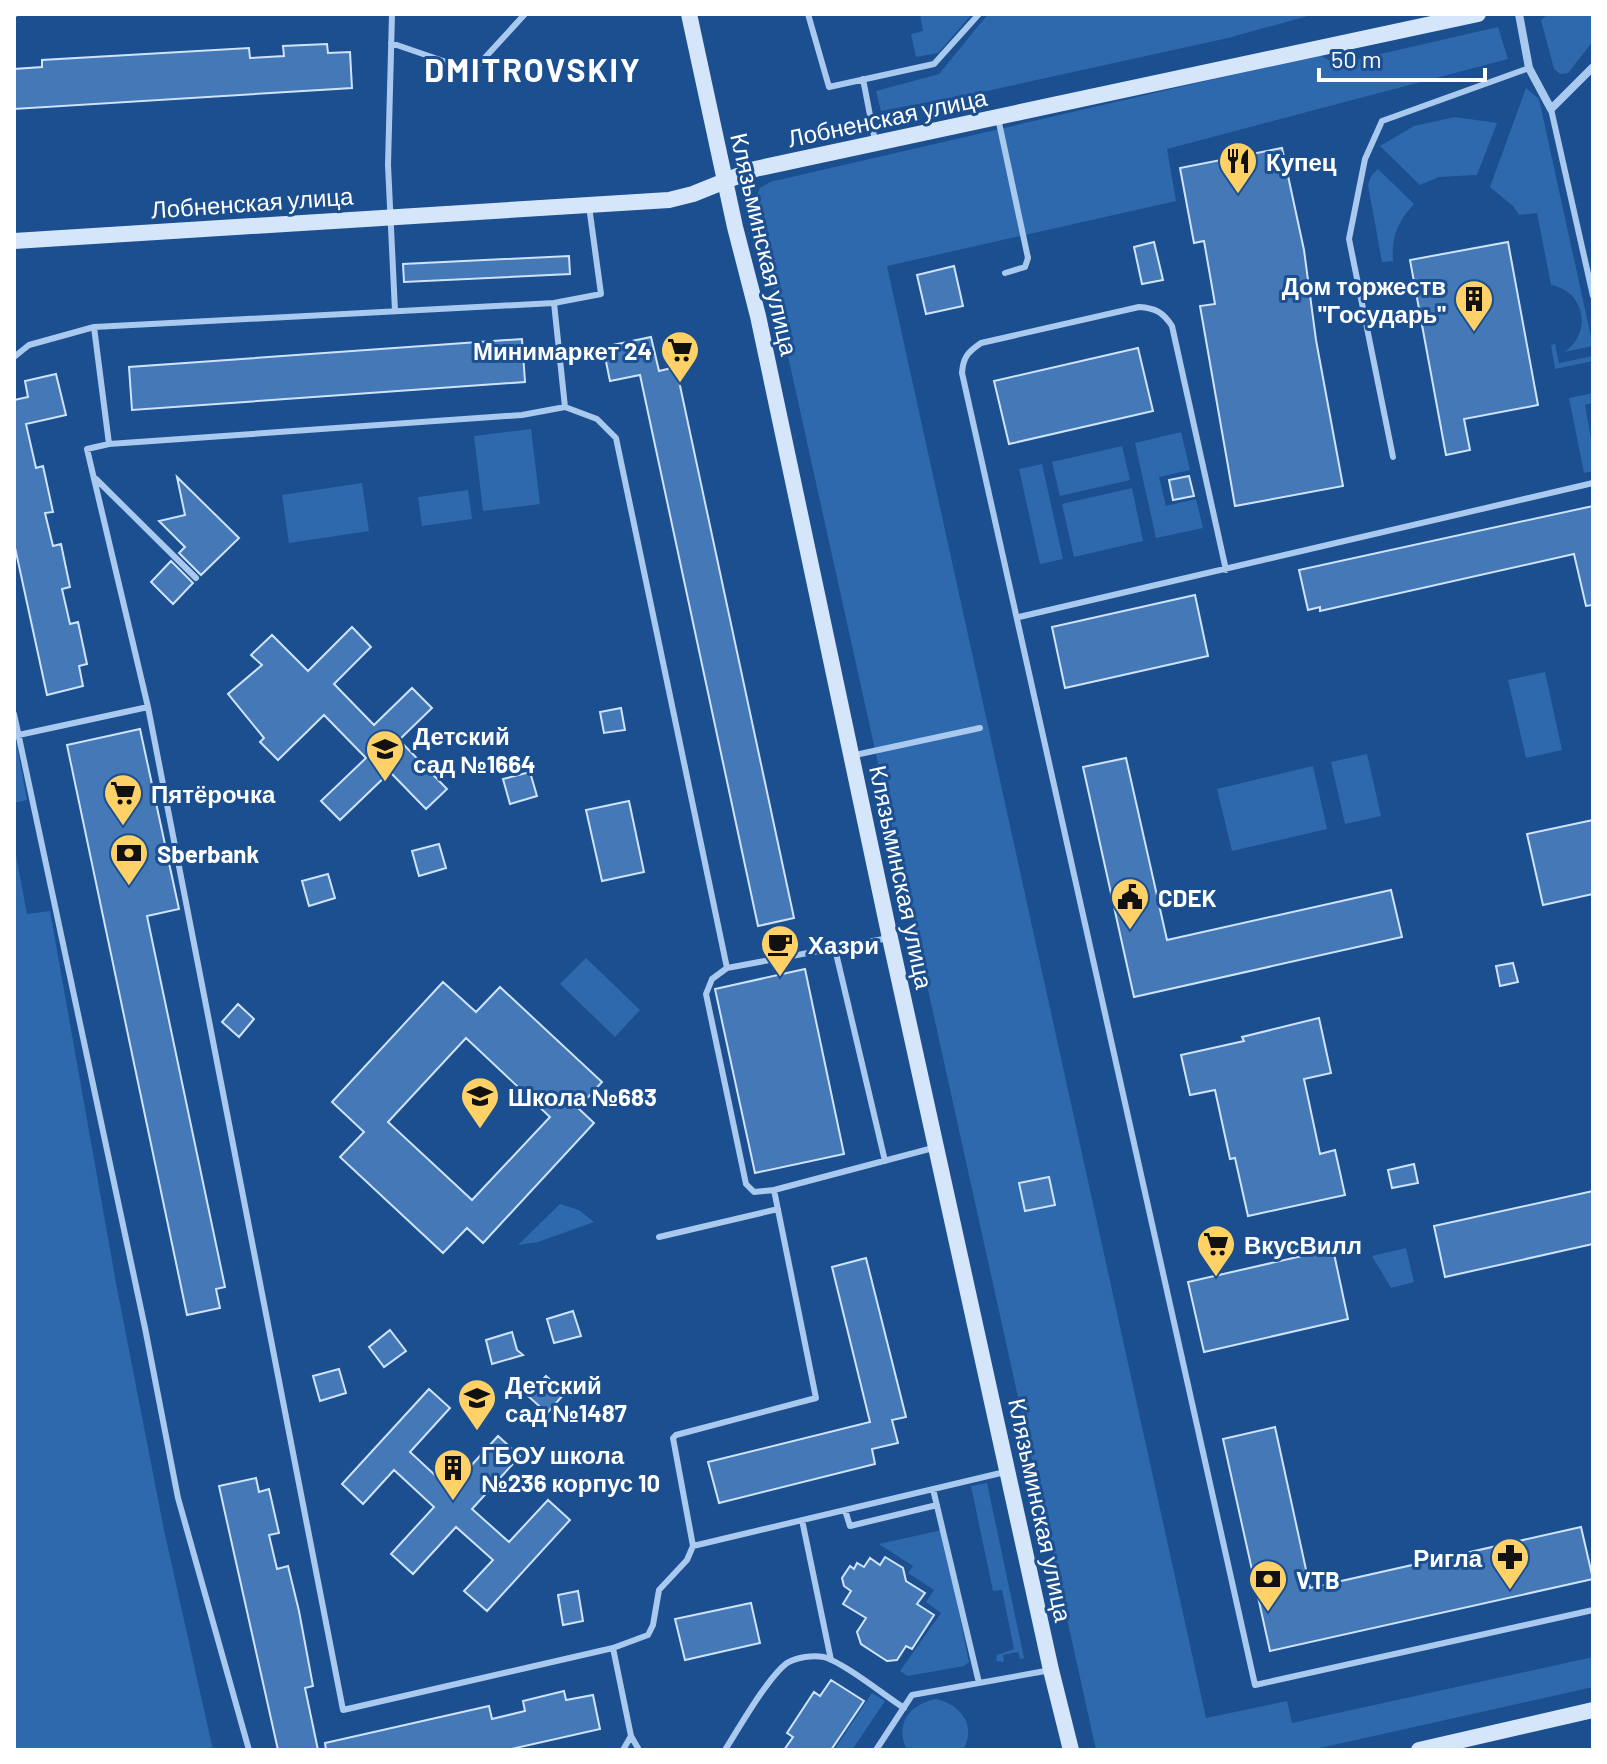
<svg xmlns="http://www.w3.org/2000/svg" width="1607" height="1764" viewBox="0 0 1607 1764" font-family="Barlow,sans-serif">
<rect width="100%" height="100%" fill="#1b4f8f"/>
<path fill="#2e69ad" d="M 920,14 L 972,14 L 938,53 L 916,57 L 911,34 L 923,31 Z
M 988,14 L 1315,14 L 1228,38 L 987,91 L 881,111 L 876,91 L 939,74 Z
M 1548,14 L 1593,14 L 1593,41 L 1568,73 L 1560,74 L 1554,69 L 1541,20 Z
M 1498,27 L 1508,59 L 1167,149 L 1176,201 L 887,266 L 1206,1718 L 1287,1701 L 1292,1723 L 1593,1657 L 1593,1687 L 1311,1750 L 1096,1750 L 754,202 L 760,188 L 770,182 L 1319,55 L 1337,64 Z
M 1526,88 L 1539,99 L 1593,346 L 1564,352 C 1593,333 1585,291 1551,285 L 1537,213 L 1519,215 L 1514,207 L 1490,187 Z
M 1455,117 L 1497,123 L 1477,175 L 1439,177 L 1420,185 L 1380,146 L 1414,126 Z
M 1378,169 L 1414,204 C 1398,221 1391,237 1393,261 L 1382,262 L 1368,185 L 1371,176 Z
M 1555,344 L 1559,363 L 1593,356 L 1593,361 L 1555,369 L 1551,345 Z
M 1593,393 L 1593,403 L 1585,405 L 1591,439 L 1593,440 L 1593,471 L 1584,473 L 1569,398 Z
M 531,429 L 540,504 L 483,511 L 474,436 Z
M 1181,432 L 1190,470 L 1159,477 L 1166,506 L 1196,499 L 1203,528 L 1156,538 L 1135,443 Z
M 1122,446 L 1130,480 L 1060,496 L 1052,462 Z
M 1042,464 L 1063,559 L 1040,564 L 1019,469 Z
M 362,483 L 369,531 L 289,543 L 282,495 Z
M 1132,488 L 1143,541 L 1074,557 L 1062,504 Z
M 468,490 L 472,519 L 422,526 L 418,497 Z
M 1545,672 L 1562,750 L 1526,758 L 1508,680 Z
M 14,730 L 27,800 L 14,803 Z
M 1367,754 L 1381,816 L 1345,824 L 1331,762 Z
M 1313,766 L 1327,829 L 1232,851 L 1217,789 Z
M 14,845 L 27,914 L 50,911 L 116,1283 L 164,1530 L 213,1750 L 14,1750 Z
M 586,958 L 640,1010 L 615,1037 L 560,984 Z
M 560,1204 L 579,1210 L 594,1222 L 538,1242 L 518,1245 Z
M 1406,1248 L 1414,1282 L 1391,1288 L 1372,1256 Z
M 987,1483 L 1024,1658 L 1020,1659 L 1018,1652 L 1003,1655 L 1004,1662 L 996,1661 L 997,1655 L 1014,1649 L 1002,1590 L 993,1591 L 971,1486 Z
M 942,1530 L 969,1662 L 964,1666 L 908,1676 L 900,1671 L 941,1613 L 926,1602 L 934,1590 L 908,1573 L 913,1566 L 879,1544 Z
M 872,1693 L 885,1701 L 852,1750 L 834,1750 Z
M 936,1699 C 961,1705 977,1725 963,1750 L 907,1750 C 894,1724 910,1704 936,1699 Z"/>
<path fill="#4478b7" stroke="#cfe3fa" stroke-width="2" fill-rule="evenodd" d="M 327,44 L 328,53 L 350,52 L 352,88 L 14,109 L 14,69 L 42,67 L 42,60 L 249,48 L 250,58 L 284,56 L 283,46 Z
M 1282,148 L 1304,250 L 1316,340 L 1343,486 L 1235,506 L 1200,306 L 1215,304 L 1204,241 L 1194,243 L 1180,168 Z
M 1154,242 L 1163,280 L 1142,284 L 1134,247 Z
M 1508,242 L 1538,405 L 1464,419 L 1470,450 L 1446,455 L 1410,260 Z
M 569,256 L 570,274 L 404,282 L 403,264 Z
M 954,266 L 963,306 L 926,314 L 917,275 Z
M 651,337 L 659,371 L 676,367 L 794,918 L 758,926 L 640,375 L 610,381 L 603,347 Z
M 522,339 L 525,382 L 132,410 L 129,367 Z
M 1138,348 L 1153,411 L 1009,444 L 994,381 Z
M 56,374 L 66,415 L 26,424 L 36,468 L 43,466 L 53,512 L 45,513 L 53,546 L 61,544 L 70,587 L 62,589 L 70,624 L 78,622 L 87,664 L 79,666 L 83,686 L 47,695 L 14,543 L 14,400 L 28,397 L 25,381 Z
M 1189,476 L 1194,496 L 1173,500 L 1169,480 Z
M 177,477 L 239,538 L 201,575 L 179,553 L 185,547 L 159,521 L 185,515 Z
M 1593,506 L 1593,605 L 1586,606 L 1574,554 L 1320,611 L 1320,607 L 1308,610 L 1299,570 Z
M 171,561 L 193,583 L 173,604 L 151,582 Z
M 1195,595 L 1208,656 L 1065,688 L 1052,627 Z
M 352,627 L 371,647 L 334,684 L 374,725 L 412,688 L 432,708 L 399,740 L 447,789 L 426,809 L 390,772 L 340,820 L 321,801 L 366,758 L 324,715 L 278,760 L 260,742 L 264,738 L 228,694 L 262,665 L 251,655 L 272,635 L 308,671 Z
M 621,708 L 625,730 L 604,733 L 600,712 Z
M 140,729 L 179,909 L 147,916 L 225,1287 L 216,1289 L 220,1308 L 187,1315 L 67,745 Z
M 1126,758 L 1167,940 L 1391,890 L 1402,937 L 1134,997 L 1083,767 Z
M 530,772 L 537,796 L 510,804 L 503,779 Z
M 629,801 L 644,872 L 602,881 L 586,810 Z
M 1593,820 L 1593,894 L 1543,905 L 1527,834 Z
M 439,844 L 446,868 L 419,876 L 412,851 Z
M 328,874 L 335,898 L 309,906 L 302,881 Z
M 1513,963 L 1518,982 L 1500,986 L 1496,966 Z
M 805,969 L 844,1154 L 755,1173 L 715,989 Z
M 443,982 L 476,1012 L 500,987 L 602,1082 L 578,1108 L 594,1123 L 483,1243 L 467,1228 L 443,1253 L 340,1157 L 364,1132 L 332,1102 ZM 466,1038 L 550,1117 L 472,1200 L 388,1122 Z
M 238,1004 L 254,1019 L 239,1037 L 222,1022 Z
M 1319,1018 L 1331,1073 L 1304,1079 L 1320,1154 L 1335,1150 L 1345,1195 L 1248,1216 L 1235,1158 L 1230,1159 L 1215,1090 L 1190,1095 L 1181,1055 L 1244,1041 L 1242,1037 Z
M 1414,1164 L 1418,1183 L 1392,1188 L 1388,1170 Z
M 1049,1177 L 1055,1205 L 1025,1211 L 1019,1183 Z
M 1593,1191 L 1593,1244 L 1445,1277 L 1434,1226 Z
M 1333,1249 L 1348,1319 L 1204,1352 L 1188,1282 Z
M 866,1258 L 906,1417 L 892,1420 L 898,1443 L 872,1449 L 875,1464 L 719,1503 L 708,1462 L 870,1422 L 832,1267 Z
M 573,1311 L 581,1336 L 554,1343 L 547,1319 Z
M 390,1330 L 406,1351 L 384,1367 L 369,1347 Z
M 512,1332 L 517,1350 L 523,1355 L 492,1364 L 486,1340 Z
M 339,1369 L 346,1393 L 320,1401 L 313,1376 Z
M 546,1376 L 565,1393 L 547,1413 L 528,1396 Z
M 429,1389 L 450,1408 L 410,1452 L 450,1489 L 498,1436 L 520,1456 L 472,1509 L 509,1542 L 548,1500 L 570,1520 L 487,1611 L 464,1591 L 493,1560 L 456,1527 L 413,1574 L 391,1554 L 434,1507 L 394,1470 L 363,1504 L 342,1484 Z
M 1275,1427 L 1310,1588 L 1581,1527 L 1593,1579 L 1270,1651 L 1223,1439 Z
M 256,1478 L 259,1492 L 269,1489 L 279,1533 L 269,1535 L 277,1569 L 288,1566 L 299,1611 L 313,1686 L 305,1688 L 318,1750 L 278,1750 L 219,1486 Z
M 885,1557 L 903,1568 L 906,1581 L 925,1593 L 917,1604 L 934,1615 L 912,1649 L 906,1646 L 897,1660 L 887,1661 L 861,1644 L 857,1632 L 866,1618 L 843,1604 L 851,1591 L 844,1586 L 842,1578 L 850,1566 L 854,1569 L 857,1563 L 864,1567 L 870,1558 L 880,1565 Z
M 578,1591 L 583,1621 L 563,1625 L 558,1595 Z
M 751,1603 L 760,1643 L 685,1660 L 675,1619 Z
M 831,1680 L 864,1701 L 831,1750 L 784,1750 L 793,1737 L 787,1733 L 814,1692 L 820,1696 Z
M 564,1691 L 566,1700 L 593,1695 L 600,1729 L 507,1750 L 326,1750 L 325,1743 L 489,1706 L 492,1719 L 525,1711 L 523,1701 Z"/>
<g fill="none" stroke-linecap="round" stroke-linejoin="round">
<path stroke="#a9c9ee" stroke-width="6" d="M 14,14 L 15,14
M 392,14 L 388,165 L 395,311
M 808,14 L 829,87 L 934,64 L 979,14
M 391,43 L 452,64 L 480,63 L 525,14
M 863,79 L 875,141
M 1551,109 L 1593,296
M 998,118 L 1028,258 L 1025,267 L 1005,273
M 554,303 L 601,294 L 589,206
M 94,327 L 109,444
M 14,357 L 29,345 L 94,327 L 554,303 L 565,407 L 522,415 L 109,444 L 87,449 L 148,707 L 343,1710 L 613,1648 L 648,1635 L 653,1625 L 659,1590 L 687,1560 L 693,1546 L 1005,1472
M 565,407 L 597,419 L 616,438 L 727,968 L 712,979 L 706,994 L 746,1184 L 754,1192 L 774,1190
M 1393,457 L 1349,239 L 1365,159 L 1382,121 L 1529,68
M 96,479 L 196,578
M 1226,570 L 1172,326 C 1163,312 1155,308 1139,307 L 981,343 C 968,352 963,357 962,373 L 1255,1685 L 1593,1610
M 1019,617 L 1593,483
M 14,714 L 145,1328 L 178,1498 L 249,1750
M 14,736 L 148,707
M 855,755 L 980,728
M 835,949 L 885,1161
M 727,968 L 889,938
M 659,1237 L 778,1209
M 933,1489 L 979,1683
M 845,1510 L 850,1526 L 937,1505
M 802,1520 L 831,1660
M 693,1546 L 673,1438 L 676,1435 L 816,1398 L 774,1190 L 933,1148
M 613,1648 L 631,1736 L 623,1750
M 631,1736 L 639,1750
M 725,1750 C 739,1728 768,1677 787,1663 C 797,1657 813,1655 824,1657 C 844,1663 884,1695 904,1708
M 876,1750 L 912,1695 L 1051,1670"/>
<path stroke="#a9c9ee" stroke-width="8" d="M 1519,14 L 1529,68 L 1551,109 L 1593,67"/>
<path stroke="#d6e6fa" stroke-width="16" d="M 689,14 L 735,227 L 758,316 L 890,938 L 1051,1670 L 1071,1750
M 14,241 L 669,200 L 693,194 L 755,169 L 1478,14
M 1419,1750 L 1593,1710"/>
</g>
<defs>
<g id="restaurant-pin" transform="scale(2)"><path d="M0 17L-7.5 6A9.5 9.5 0 1 1 7.5 6Z" fill="#ffd166" stroke="#1b4f8f"/><path d="M-5-6h1v4h1v-4h1v4h1v-4h1v5L-1.5 .5V6h-2V.5L-5-1ZM5-6V6H3V1.5H1.5Q1.5-4 5-6Z" fill="#111"/></g>
<g id="building-pin" transform="scale(2)"><path d="M0 17L-7.5 6A9.5 9.5 0 1 1 7.5 6Z" fill="#ffd166" stroke="#1b4f8f"/><path d="M-4-6H4V6H1V3H-1V6H-4ZM-2.5-4.3h1.7v1.8h-1.7ZM.8-4.3h1.7v1.8H.8ZM-2.5-1h1.7V.8h-1.7ZM.8-1h1.7V.8H.8Z" fill="#111"/></g>
<g id="supermarket-pin" transform="scale(2)"><path d="M0 17L-7.5 6A9.5 9.5 0 1 1 7.5 6Z" fill="#ffd166" stroke="#1b4f8f"/><path d="M-6-5.5h2.5l.6 2H6L4.5 2H-2.5L-4.4-4H-6ZM-1.5 3.2a1.3 1.3 0 1 0 .1 0ZM3 3.2a1.3 1.3 0 1 0 .1 0Z" fill="#111"/></g>
<g id="school-pin" transform="scale(2)"><path d="M0 17L-7.5 6A9.5 9.5 0 1 1 7.5 6Z" fill="#ffd166" stroke="#1b4f8f"/><path d="M0-5L7-2L0 1L-7-2ZM-4 1L0 2.5L4 1V4Q0 6-4 4Z" fill="#111"/></g>
<g id="bank-pin" transform="scale(2)"><path d="M0 17L-7.5 6A9.5 9.5 0 1 1 7.5 6Z" fill="#ffd166" stroke="#1b4f8f"/><path d="M-6-4H6V4H-6ZM0-2.3a2.3 2.3 0 1 0 0 4.6a2.3 2.3 0 1 0 0-4.6Z" fill="#111"/></g>
<g id="civic-pin" transform="scale(2)"><path d="M0 17L-7.5 6A9.5 9.5 0 1 1 7.5 6Z" fill="#ffd166" stroke="#1b4f8f"/><path d="M-.6-6.5H3V-4.5H.6V-3L4-1V1h2V6H-6V1h2V-1L-.6-3ZM-1.2 2.5V6h2.4V2.5Z" fill="#111"/></g>
<g id="cafe-pin" transform="scale(2)"><path d="M0 17L-7.5 6A9.5 9.5 0 1 1 7.5 6Z" fill="#ffd166" stroke="#1b4f8f"/><path d="M-5.5-4.5H6V0H3Q3 3.5 0 3.5H-2.5Q-5.5 3.5-5.5 0ZM3-3.2v2h1.7v-2ZM-6 4.5H4V6H-6Z" fill="#111"/></g>
<g id="pharmacy-pin" transform="scale(2)"><path d="M0 17L-7.5 6A9.5 9.5 0 1 1 7.5 6Z" fill="#ffd166" stroke="#1b4f8f"/><path d="M-2-6h4v4h4v4h-4v4h-4v-4h-4v-4h4Z" fill="#111"/></g>
</defs>
<g fill-rule="evenodd">
<use href="#restaurant-pin" x="1238" y="161"/>
<use href="#building-pin" x="1474" y="299"/>
<use href="#supermarket-pin" x="680" y="350"/>
<use href="#school-pin" x="385" y="749"/>
<use href="#supermarket-pin" x="123" y="793"/>
<use href="#bank-pin" x="129" y="853"/>
<use href="#civic-pin" x="1130" y="897"/>
<use href="#cafe-pin" x="780" y="944"/>
<use href="#school-pin" x="480" y="1096"/>
<use href="#supermarket-pin" x="1216" y="1244"/>
<use href="#school-pin" x="477" y="1398"/>
<use href="#building-pin" x="453" y="1468"/>
<use href="#pharmacy-pin" x="1510" y="1557"/>
<use href="#bank-pin" x="1268" y="1579"/>
</g>
<g text-anchor="middle" dominant-baseline="central" stroke-width="6" stroke-linejoin="round" paint-order="stroke">
<g font-size="24" fill="#fff" stroke="#1b4f8f">
<text transform="translate(887 117) rotate(-12)">Лобненская улица</text>
<text transform="translate(252 202) rotate(-4)">Лобненская улица</text>
<text transform="translate(765 244) rotate(77)">Клязьминская улица</text>
<text transform="translate(902 877) rotate(78)">Клязьминская улица</text>
<text transform="translate(1041 1510) rotate(78)">Клязьминская улица</text>
</g>
<g font-size="24" font-weight="bold" fill="#fff" stroke="#1b4f8f" text-anchor="start">
<text x="1266" y="161">Купец</text>
<text x="1446" y="285" text-anchor="end">Дом торжеств<tspan x="1446" dy="28">"Государь"</tspan></text>
<text x="652" y="350" text-anchor="end">Минимаркет 24</text>
<text x="413" y="735">Детский<tspan x="413" dy="28">сад №1664</tspan></text>
<text x="151" y="793">Пятёрочка</text>
<text x="157" y="853">Sberbank</text>
<text x="1158" y="897">CDEK</text>
<text x="808" y="944">Хазри</text>
<text x="508" y="1096">Школа №683</text>
<text x="1244" y="1244">ВкусВилл</text>
<text x="505" y="1384">Детский<tspan x="505" dy="28">сад №1487</tspan></text>
<text x="481" y="1454">ГБОУ школа<tspan x="481" dy="28">№236 корпус 10</tspan></text>
<text x="1482" y="1557" text-anchor="end">Ригла</text>
<text x="1296" y="1579">VTB</text>
</g>
<g font-size="32" font-weight="bold" letter-spacing="2" fill="#fff" stroke="#1b4f8f">
<text x="533" y="69">DMITROVSKIY</text>
</g>
</g>
<rect width="1607" height="1764" fill="none" stroke="#ffffff" stroke-width="32"/>
<path d="M1319 68v12h166v-12" fill="none" stroke="#ffffff" stroke-width="4"/>
<text x="1331" y="68" font-size="24" fill="#ffffff" stroke="#1b4f8f" stroke-width="6" paint-order="stroke">50 m</text>
</svg>
